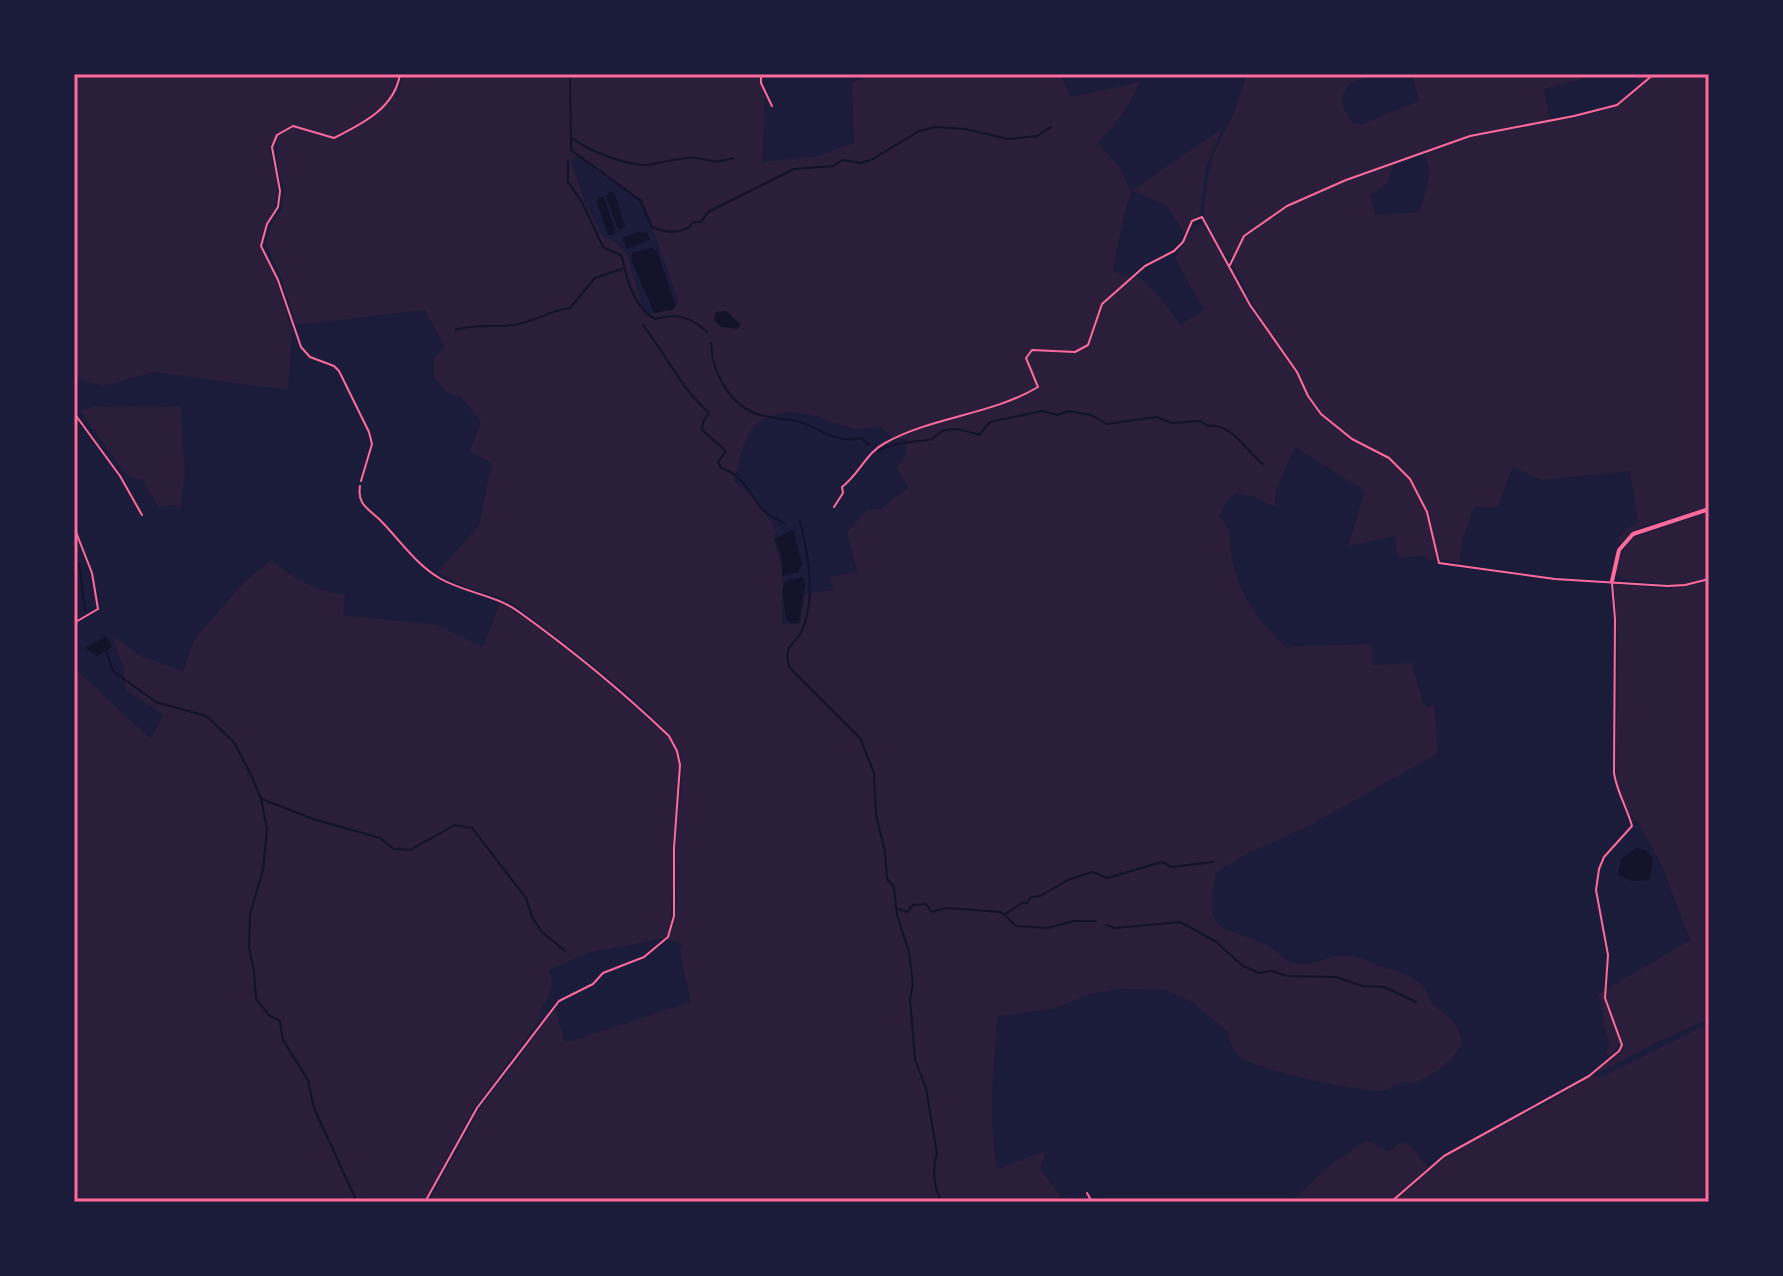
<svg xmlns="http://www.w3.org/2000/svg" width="1783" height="1276" viewBox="0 0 1783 1276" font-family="Spectral,serif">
<rect width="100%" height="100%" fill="#1b1b3a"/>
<path fill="#2a1e3b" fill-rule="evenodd" d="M 74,74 L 399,74 L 397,104 L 403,74 L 759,74 L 765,100 L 762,162 L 818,156 L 854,143 L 852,82 L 875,74 L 1060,74 L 1071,97 L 1141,82 L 1122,115 L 1098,143 L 1119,166 L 1131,191 L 1222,129 L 1206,167 L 1199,217 L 1195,219 L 1185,234 L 1166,205 L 1132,191 C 1121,218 1119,244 1113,271 L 1133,279 L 1138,276 L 1161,299 L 1181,325 L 1204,310 L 1175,258 C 1182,249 1189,229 1200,223 C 1221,242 1240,294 1258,320 L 1261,318 L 1232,265 L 1234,258 L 1226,256 L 1204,217 L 1206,190 L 1212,157 L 1235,111 L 1247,74 L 1374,74 C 1367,79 1355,80 1349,85 C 1337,97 1344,113 1353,123 L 1362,124 L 1419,101 L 1412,74 L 1603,74 L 1544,89 L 1550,120 L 1616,104 L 1642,84 L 1633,74 L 1709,74 L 1709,507 L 1641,527 L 1618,543 L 1618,538 L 1626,529 L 1638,522 L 1630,471 L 1542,480 L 1513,467 L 1498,505 L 1494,508 L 1474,507 L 1463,538 L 1460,563 L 1441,560 L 1439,554 L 1434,552 L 1435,560 L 1429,561 L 1426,556 L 1398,558 L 1394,536 L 1348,546 L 1365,491 L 1295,447 L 1275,492 L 1275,507 L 1256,497 L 1236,493 L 1226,502 L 1219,516 C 1235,533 1228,543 1233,564 C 1242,599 1261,625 1288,649 L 1295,646 L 1372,644 L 1372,665 L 1412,663 L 1423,703 L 1428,707 L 1434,705 L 1438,753 L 1309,826 L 1240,857 L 1216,873 C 1206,931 1213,924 1263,943 C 1276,948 1285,964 1299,964 C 1320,965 1335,951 1357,957 C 1367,959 1375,966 1385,968 C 1400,972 1411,974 1422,986 C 1428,992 1429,1001 1435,1006 C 1446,1015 1459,1023 1461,1038 C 1464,1055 1431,1077 1416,1082 C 1410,1084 1403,1081 1398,1083 C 1392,1085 1389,1090 1382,1091 C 1359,1092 1259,1070 1242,1058 C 1233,1051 1229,1042 1228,1032 L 1192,1002 L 1166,990 L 1119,989 L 1091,994 L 1052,1009 L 998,1016 C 993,1067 988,1117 997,1169 L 1046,1151 L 1040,1169 L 1061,1196 L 1052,1202 L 429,1202 L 479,1110 L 555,1009 L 565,1043 L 691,1002 L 680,954 L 682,944 L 667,939 C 682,914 675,877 676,849 C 676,823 686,774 679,751 C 668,717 548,631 515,605 L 501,597 L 468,588 L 438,572 L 479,525 L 492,463 L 470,451 L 481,422 L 461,397 L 447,393 L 434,377 L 434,358 L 445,347 L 425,310 L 296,325 L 282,280 L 266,245 L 271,226 L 281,210 L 285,192 L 276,163 L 278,144 L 272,142 L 269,149 C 272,165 280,185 276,202 C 274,213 263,231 259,245 L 277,282 L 292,332 L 288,390 L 154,372 L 102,386 L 74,377 ZM 1425,152 L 1430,173 L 1420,212 L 1376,215 L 1369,196 L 1387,183 L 1394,164 L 1385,165 ZM 579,155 L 604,177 L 642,199 L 679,302 L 674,307 L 652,314 L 643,309 L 627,254 L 614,241 L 601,234 L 584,200 L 571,160 ZM 792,412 C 801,414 811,414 819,417 C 839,424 857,434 879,426 L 892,437 L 906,440 L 905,457 L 896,468 L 909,487 L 881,509 L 868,509 L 847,532 L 857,572 L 830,577 L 833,590 L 809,593 L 805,595 L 800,624 L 782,624 L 783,573 L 774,540 L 776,531 L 757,500 L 734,481 C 745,440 745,417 792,412 Z
M 134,406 L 181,407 L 185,473 L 180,509 L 174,505 L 158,507 L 143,480 L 130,477 L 124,472 L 80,411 L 93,407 Z
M 1709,512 L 1709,1019 L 1657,1042 L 1601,1072 L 1596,1071 L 1620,1053 L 1624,1046 L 1619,1045 L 1610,1057 L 1606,1053 C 1612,1039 1605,1034 1603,1021 C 1601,1010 1604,1004 1597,995 L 1690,940 L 1662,866 L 1638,822 L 1633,820 L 1618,789 L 1616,769 L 1618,657 L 1615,584 L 1673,589 L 1668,584 L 1622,579 L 1616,573 C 1619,558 1623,547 1635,537 Z
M 271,560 C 292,577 317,593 345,594 L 343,615 L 437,625 L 483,647 L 500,603 C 562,637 616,689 668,737 L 676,751 L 679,765 L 670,930 L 665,938 L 587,953 L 549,970 C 555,986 550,996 540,1009 L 541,1018 L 475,1107 L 423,1202 L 74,1202 L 74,668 L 151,739 L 163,715 L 126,690 L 123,667 L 112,636 L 143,657 L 183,671 L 194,640 L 243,583 Z
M 1709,1023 L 1709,1202 L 1394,1202 L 1441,1160 L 1460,1147 L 1546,1104 L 1593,1075 L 1600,1078 Z
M 1366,1140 L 1387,1151 L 1403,1142 L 1410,1146 L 1428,1167 L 1390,1202 L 1291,1202 L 1324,1170 Z"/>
<path fill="#12122b" d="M 610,192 L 615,194 L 625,227 L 622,229 L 618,229 L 606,196 Z
M 598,197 L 603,197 L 605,201 L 615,229 L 614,234 L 608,235 L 596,200 Z
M 638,232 L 647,233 L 650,240 L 627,249 L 623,240 L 624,237 Z
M 652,248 L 657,251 L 676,306 L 672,310 L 654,313 L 631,259 L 633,252 Z
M 726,311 L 741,325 L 737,329 L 721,327 L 714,320 L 716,312 Z
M 793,530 L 802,564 L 798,572 L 782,576 L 783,562 L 775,539 Z
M 803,577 L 805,585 L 799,623 L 791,623 L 786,618 L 782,591 L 785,582 Z
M 106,636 L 112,647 L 97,656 L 85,648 Z
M 1636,848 L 1645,850 L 1653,858 L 1650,880 L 1632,881 L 1618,875 L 1621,859 Z"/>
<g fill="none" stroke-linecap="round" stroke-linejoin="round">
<path stroke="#12122b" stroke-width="2" d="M 570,74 C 570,98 571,124 571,150 L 640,200 L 652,227 C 665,233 684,235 694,222 L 701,222 L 708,212 L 794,169 L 833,166 L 843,160 L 860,163 L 871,160 L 919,131 L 935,127 L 965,129 L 1008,139 L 1037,136 L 1051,127
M 571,137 C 585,150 628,166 647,165 C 663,163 681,156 697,158 C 715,161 712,164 733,158
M 568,161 L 568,182 L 582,202 L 603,247 L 622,256 C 626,279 634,308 655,319 C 676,313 691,317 707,332
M 643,325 C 665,354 682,389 709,413 L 703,422 L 702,430 L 726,451 L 718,462 L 721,468 C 741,473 750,494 762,509 C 767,515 777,519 784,523
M 455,330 C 479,323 492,328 514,325 C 534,322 550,310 570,308 L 595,278 L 622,269
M 711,343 C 712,373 730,406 760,415 C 774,419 789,418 803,423 C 824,431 838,444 861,438 L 869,445
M 878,451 C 896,441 913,443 933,439 C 945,423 963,430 979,435 L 990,422 L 1042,411 L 1057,415 L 1069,411 L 1091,415 L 1107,424 L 1156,417 L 1172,423 L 1200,421 L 1208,426 C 1231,422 1245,450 1263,464
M 800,521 C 807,548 812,575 809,603 C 808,611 806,621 803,628 C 796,647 783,641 789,667 L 860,738 L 874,773 L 876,815 L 885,852 L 887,879 L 894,887 L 897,915 L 909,952 L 913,984 L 910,999 L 915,1060 L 926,1088 L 937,1154 C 932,1167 934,1190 942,1202
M 74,556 L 80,568 L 85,611
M 106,651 L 113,671 L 156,702 L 206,716 L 234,742 L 252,777 L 261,799 L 267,829 L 263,870 L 250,914 L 249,948 L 254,970 L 256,999 L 269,1015 L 280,1021 L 283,1040 L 308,1080 L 314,1108 L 357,1202
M 262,799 L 313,819 L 380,838 L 394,849 L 410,850 L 455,825 L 472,828 L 526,898 L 532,917 L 542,932 L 565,951
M 896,908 L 907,912 L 913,905 L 926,904 L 932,912 L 946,908 L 1001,912 L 1016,926 L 1047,928 L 1074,921 L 1096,921
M 1004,915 L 1022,903 L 1027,903 L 1031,897 L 1040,896 L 1070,879 L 1093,872 L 1107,878 L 1162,862 L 1172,867 L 1213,862
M 1106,925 L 1115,928 L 1180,922 L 1215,941 L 1243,966 L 1259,973 L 1272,971 L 1287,976 L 1336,977 L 1363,986 L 1384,987 L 1416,1002"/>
<path stroke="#ff6b9d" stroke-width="2" d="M 761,74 L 761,83 L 772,106
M 360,486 C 357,505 368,508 380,520 C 400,540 416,565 441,579 C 466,593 496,595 519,612 C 572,650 622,691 669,736 L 677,751 L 680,765 L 674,848 L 674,916 L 668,937 L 644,957 L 603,973 L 593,984 L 559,1001 L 477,1108 L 425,1202"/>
<path stroke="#ff6b9d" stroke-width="2" d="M 1230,265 L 1244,236 L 1287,206 L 1346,180 L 1470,136 L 1574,116 L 1617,105 L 1654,74
M 74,413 L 120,476 L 142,515
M 361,481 L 372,444 L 369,432 L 339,371 L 334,366 L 310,357 L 301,347 L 278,280 L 261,246 L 267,224 L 278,207 L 280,191 L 272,147 L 277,135 L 293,126 L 334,138 C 362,124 395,108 400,74
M 834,507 L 843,493 L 842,487 C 859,474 867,452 885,443 C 934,416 991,415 1038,387 L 1026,358 L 1032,350 L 1075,352 L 1088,345 L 1102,304 L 1145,266 L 1174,251 L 1183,242 L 1192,221 L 1202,217 L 1250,305 L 1297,372 L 1308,396 L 1321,414 L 1352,439 L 1389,458 L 1410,479 L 1427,512 L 1439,563 L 1555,579 L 1668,586 L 1685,585 L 1709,579
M 74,527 L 92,573 L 98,609 L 74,623
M 1087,1193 L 1092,1202
M 1391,1202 L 1444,1156 L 1589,1076 L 1619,1051 L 1622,1045 L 1605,998 L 1608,955 L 1596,890 L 1599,869 L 1604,857 L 1632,826 C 1627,807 1617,793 1614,773 L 1615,619 L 1612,583"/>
<path stroke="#ff6b9d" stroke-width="4" d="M 1612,581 L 1619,550 L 1633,534 L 1709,509"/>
</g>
<rect width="1783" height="1276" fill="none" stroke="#1b1b3a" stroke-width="152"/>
<rect x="76" y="76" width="1631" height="1124" fill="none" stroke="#ff6b9d" stroke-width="3"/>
</svg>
